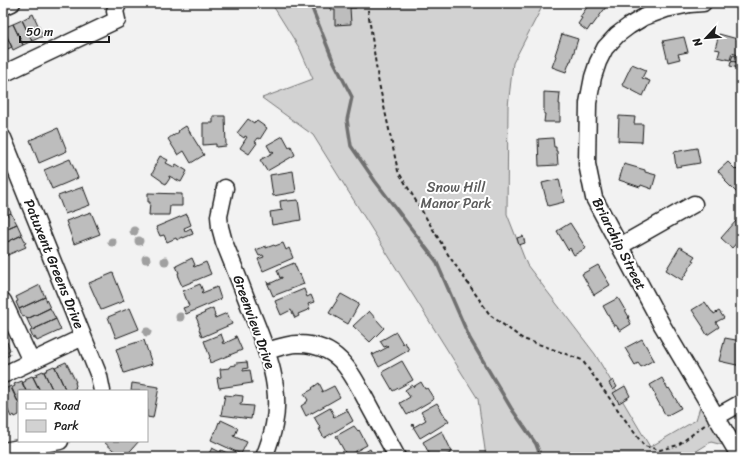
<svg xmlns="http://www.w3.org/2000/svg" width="744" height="460" viewBox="0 0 744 460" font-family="Sriracha,sans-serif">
<rect width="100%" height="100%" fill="#f2f2f2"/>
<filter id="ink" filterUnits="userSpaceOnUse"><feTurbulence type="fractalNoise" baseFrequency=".025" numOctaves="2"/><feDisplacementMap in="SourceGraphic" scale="8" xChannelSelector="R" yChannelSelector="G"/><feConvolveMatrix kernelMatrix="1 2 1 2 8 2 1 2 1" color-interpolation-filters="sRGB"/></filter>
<g filter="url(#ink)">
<path fill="#d2d2d2" stroke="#777" d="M 269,3 L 544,3 L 513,63 L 508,106 L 507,214 L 527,265 L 595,354 L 650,447 L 696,420 L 701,404 L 727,446 L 711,442 L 687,457 L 486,457 L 478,399 L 313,135 L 262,98 L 313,79 L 300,49 L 275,9 Z"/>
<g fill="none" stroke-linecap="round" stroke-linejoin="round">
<path stroke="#707070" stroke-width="3.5" d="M 310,3 L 332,58 L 352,97 L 347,120 L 351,146 L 375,181 L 436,261 L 470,339 L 511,408 L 536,444 L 541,457"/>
</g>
<path fill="#bdbdbd" stroke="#1c1c1c" d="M 330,3 L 356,3 L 356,8 L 350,8 L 351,24 L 335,25 L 335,10 L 331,10 Z
M 590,3 L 601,3 L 606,7 L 592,26 L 591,25 L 587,31 L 578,24 L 582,18 L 580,17 Z
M 33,14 L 43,36 L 32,41 L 22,20 Z
M 22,20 L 32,41 L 23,45 L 13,24 Z
M 13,24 L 23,45 L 13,50 L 3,28 Z
M 3,28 L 12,47 L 3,51 Z
M 562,34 L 578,39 L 571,61 L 570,61 L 566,72 L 552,67 L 556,56 L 555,55 Z
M 719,34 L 741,40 L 741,45 L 738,55 L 732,53 L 730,60 L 718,57 L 720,50 L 715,49 Z
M 684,37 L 688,52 L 678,54 L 680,59 L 668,62 L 663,41 Z
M 733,55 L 741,58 L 740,63 L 731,60 Z
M 731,61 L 740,63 L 739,68 L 730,66 Z
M 632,64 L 646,70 L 642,78 L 650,81 L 643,96 L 622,85 Z
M 544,92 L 560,93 L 559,104 L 560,104 L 560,122 L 544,122 L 545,114 L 544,114 Z
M 213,116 L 225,116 L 226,146 L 216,147 L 216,144 L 203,145 L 203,123 L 213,123 Z
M 619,116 L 635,117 L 634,124 L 643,124 L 642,142 L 618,141 Z
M 248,119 L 254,123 L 255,121 L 256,122 L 257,121 L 267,128 L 260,139 L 258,138 L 255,142 L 257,143 L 249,154 L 240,148 L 247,137 L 245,136 L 244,138 L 237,133 Z
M 186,126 L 204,155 L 191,163 L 184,151 L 178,155 L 168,139 L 173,135 L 173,136 L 179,132 L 178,131 Z
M 58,128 L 67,151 L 39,163 L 30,140 Z
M 283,136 L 289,147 L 291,146 L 295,155 L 267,171 L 260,160 L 274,152 L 273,151 L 271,152 L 267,145 Z
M 553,138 L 554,147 L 556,147 L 556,151 L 557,151 L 558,165 L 539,166 L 538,139 Z
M 697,148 L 700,163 L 676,167 L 674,152 Z
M 160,156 L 168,160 L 166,163 L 174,167 L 176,164 L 187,171 L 181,182 L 169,176 L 169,177 L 170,178 L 166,184 L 162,182 L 162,181 L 152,174 L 155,168 L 154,167 Z
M 70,159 L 78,178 L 52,189 L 44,170 Z
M 728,162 L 736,170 L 737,169 L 741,173 L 741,197 L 725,181 L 726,180 L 718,171 Z
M 624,164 L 645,170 L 645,172 L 656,175 L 652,189 L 641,185 L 640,187 L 619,180 Z
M 293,171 L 296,192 L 273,196 L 270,175 Z
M 559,179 L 564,202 L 548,206 L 542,183 Z
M 83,187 L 90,205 L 65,214 L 58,196 Z
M 148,193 L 182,194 L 182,206 L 170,206 L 169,215 L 149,215 L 150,202 L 148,202 Z
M 287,200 L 287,201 L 298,200 L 301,220 L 272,225 L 270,212 L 283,210 L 282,209 L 281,209 L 280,201 Z
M 7,204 L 11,213 L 3,217 L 3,206 Z
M 91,212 L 100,234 L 74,244 L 66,221 Z
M 11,213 L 17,224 L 3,230 L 3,217 Z
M 187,214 L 191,225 L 184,228 L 185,231 L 191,228 L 193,234 L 183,238 L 183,237 L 177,240 L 176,238 L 167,242 L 164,235 L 160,236 L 156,227 Z
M 736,221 L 741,225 L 741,238 L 732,248 L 721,238 Z
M 570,223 L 586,248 L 574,255 L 570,248 L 568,250 L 557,231 Z
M 17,224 L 22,235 L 3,244 L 3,230 Z
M 22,235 L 26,243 L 24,244 L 26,247 L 3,257 L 3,244 Z
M 523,236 L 525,243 L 519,245 L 517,238 Z
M 283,243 L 286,250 L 289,248 L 293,258 L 263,271 L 258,259 L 264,257 L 263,255 L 259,256 L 256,250 L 266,246 L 266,248 L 274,245 L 275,246 Z
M 680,247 L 695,256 L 692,260 L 694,261 L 682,280 L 666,270 Z
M 192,258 L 195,265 L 193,266 L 194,267 L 206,262 L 211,274 L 182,286 L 178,277 L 179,277 L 178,273 L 179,273 L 176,266 Z
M 294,263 L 299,275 L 300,274 L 304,284 L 273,296 L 267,282 L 268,282 L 269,284 L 282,278 L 282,277 L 280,278 L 277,270 Z
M 598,265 L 610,285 L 594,295 L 582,274 Z
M 113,273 L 124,301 L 101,310 L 89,283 Z
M 200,284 L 203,291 L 201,292 L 202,293 L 217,287 L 221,299 L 186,314 L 183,308 L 189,306 L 183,291 Z
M 40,285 L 45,297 L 19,309 L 16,302 L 18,301 L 16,297 Z
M 304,289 L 307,297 L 311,295 L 314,302 L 308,304 L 310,309 L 298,314 L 299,316 L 295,318 L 291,310 L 281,315 L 275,301 Z
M 341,294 L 359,304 L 348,324 L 329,313 Z
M 45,297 L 50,308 L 27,319 L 25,316 L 23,317 L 19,309 Z
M 618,298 L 629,317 L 628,318 L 631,324 L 620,331 L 616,325 L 614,326 L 603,306 Z
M 705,302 L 712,312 L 713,312 L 714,314 L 719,311 L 724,318 L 716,322 L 719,327 L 707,335 L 703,328 L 704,328 L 692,310 Z
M 50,308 L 56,319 L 32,330 L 27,319 Z
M 130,308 L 139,329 L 116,338 L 108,317 Z
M 213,308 L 215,316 L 214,316 L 215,318 L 227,313 L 232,324 L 202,337 L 199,329 L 200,328 L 198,324 L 199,324 L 196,317 L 205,313 L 204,312 Z
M 369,311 L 384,328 L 370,342 L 353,326 Z
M 56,319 L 61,330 L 37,341 L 35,337 L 33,338 L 30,331 Z
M 396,332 L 403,344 L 405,342 L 409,350 L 379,367 L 372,354 L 373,353 L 373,355 L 388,347 L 387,346 L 384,347 L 380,341 Z
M 221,334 L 224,342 L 222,342 L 223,344 L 236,338 L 235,336 L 236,336 L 242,350 L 210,363 L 209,358 L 210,357 L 204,341 Z
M 725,338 L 741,341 L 741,366 L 719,361 Z
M 642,339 L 654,360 L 641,367 L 638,363 L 635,365 L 625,348 Z
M 144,340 L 152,364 L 124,373 L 116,349 Z
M 7,342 L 10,350 L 8,351 L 10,355 L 3,358 L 3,344 Z
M 402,361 L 413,380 L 393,391 L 382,372 Z
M 66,362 L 76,382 L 75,382 L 76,386 L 75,387 L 76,388 L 69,391 L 66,391 L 55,367 Z
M 247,362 L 248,368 L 243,369 L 243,371 L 250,370 L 252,383 L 219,388 L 217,378 L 221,377 L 220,369 L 230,368 L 230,366 L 236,365 L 236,363 Z
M 54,366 L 55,367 L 66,391 L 53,391 L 44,372 L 48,370 L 47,369 Z
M 43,371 L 44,372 L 53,391 L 40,391 L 33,377 L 37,376 L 36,374 Z
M 32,376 L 33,377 L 40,391 L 26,391 L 22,383 L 26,381 L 25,379 Z
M 662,378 L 668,389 L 669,388 L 681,408 L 666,416 L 655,396 L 656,396 L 650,385 Z
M 613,380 L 617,387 L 613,390 L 609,383 Z
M 22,381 L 26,391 L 19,391 L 19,404 L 11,388 L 15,386 L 14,384 Z
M 421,382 L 425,389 L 427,388 L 434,399 L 407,415 L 400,403 L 410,397 L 405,390 L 412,385 L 413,387 Z
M 132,383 L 159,387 L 153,418 L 147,417 L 147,391 L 131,391 Z
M 319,383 L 323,391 L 322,391 L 322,392 L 334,386 L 340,397 L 312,413 L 312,412 L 306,416 L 301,406 L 307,402 L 307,401 L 308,400 L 304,394 L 313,389 L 312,388 Z
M 11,386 L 19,404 L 19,415 L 15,417 L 14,415 L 11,417 L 3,399 L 3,392 L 4,391 L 3,390 Z
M 625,386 L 630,396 L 619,403 L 613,393 Z
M 225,395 L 234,396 L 235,395 L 243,396 L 242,403 L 240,403 L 240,405 L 253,406 L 251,419 L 221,415 Z
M 437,403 L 446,418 L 447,418 L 449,421 L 430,433 L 430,432 L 420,438 L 412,425 L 413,424 L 414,427 L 426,420 L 421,412 Z
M 330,408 L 334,415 L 333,416 L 334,417 L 346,411 L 345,409 L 346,408 L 353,421 L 324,438 L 319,429 L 321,429 L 314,417 Z
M 221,420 L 238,428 L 235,435 L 234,434 L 233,436 L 247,442 L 241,454 L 211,440 L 214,433 L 215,433 L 219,422 L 220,423 Z
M 354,426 L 358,431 L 359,430 L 367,445 L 347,456 L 336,436 Z
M 442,431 L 452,452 L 443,457 L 431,457 L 423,442 Z
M 105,441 L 139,441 L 125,457 L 121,457 L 104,442 Z
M 212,448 L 220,452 L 221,450 L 229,454 L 227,457 L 207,457 Z
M 370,449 L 374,457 L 357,457 Z"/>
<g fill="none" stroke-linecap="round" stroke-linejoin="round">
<g stroke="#1c1c1c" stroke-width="19">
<path id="minor" d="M 703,3 L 690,4 L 666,9 L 644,17 L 629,26 L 617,35 L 605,48 L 598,62 L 593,77 L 588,103 L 587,164 L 594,198 L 662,325 L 740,457
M 3,7 L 12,3
M 3,74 L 117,20 L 115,11 L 118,4 L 117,3
M 3,138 L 99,376 L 102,391
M 225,188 L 219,216 L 220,227 L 224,242 C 234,267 244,292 253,316 C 267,351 282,387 274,425 C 272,436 268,447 264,457
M 620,246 L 694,204
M 3,301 L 31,361
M 267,351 C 277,348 289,343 300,344 C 338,345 350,370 366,400 C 376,419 387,438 397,457
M 3,375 L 83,337
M 716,417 L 741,403
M 3,451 L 60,441"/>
</g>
<path stroke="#1c1c1c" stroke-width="2" stroke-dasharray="4 3" stroke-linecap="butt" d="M 367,3 L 378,79 L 398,171 L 449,256 L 490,315 L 523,339 L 544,346 L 582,360 L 644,446 L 660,450 L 678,445 L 706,424"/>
<use href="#minor" stroke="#fff" stroke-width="16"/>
</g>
<g fill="#a0a0a0">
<circle cx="134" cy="231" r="4.5"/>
<circle cx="139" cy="241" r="4.5"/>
<circle cx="112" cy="242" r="4.5"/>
<circle cx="146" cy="259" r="4.5"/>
<circle cx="165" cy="261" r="4.5"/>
<circle cx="180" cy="317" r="4.5"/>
<circle cx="147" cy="332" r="4.5"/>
</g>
</g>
<g text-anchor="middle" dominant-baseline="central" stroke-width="4" stroke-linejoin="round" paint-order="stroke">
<g font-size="14" fill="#5c5c5c" stroke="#fff">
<text x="456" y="187">Snow Hill<tspan x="456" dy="16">Manor Park</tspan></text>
</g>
<g font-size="14" fill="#1c1c1c" stroke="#fff">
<text transform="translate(619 244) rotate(63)">Briarchip Street</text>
<text transform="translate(54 264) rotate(68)">Patuxent Greens Drive</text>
<text transform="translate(254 322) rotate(70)">Greenview Drive</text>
</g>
</g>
<rect width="744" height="460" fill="none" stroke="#fff" stroke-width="16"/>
<rect x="8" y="8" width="728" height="444" fill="none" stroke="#1c1c1c" stroke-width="1.5" filter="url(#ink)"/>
<rect x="18" y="390" width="130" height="52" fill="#ffffff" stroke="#a4a4a4"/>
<rect x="26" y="403" width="20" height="6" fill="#ffffff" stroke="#a4a4a4"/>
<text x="54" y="410" font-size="12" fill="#1c1c1c">Road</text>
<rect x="26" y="420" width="20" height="12" fill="#d2d2d2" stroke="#a4a4a4"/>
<text x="54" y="430" font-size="12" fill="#1c1c1c">Park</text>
<g transform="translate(706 38) rotate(244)" stroke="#ffffff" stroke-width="3" paint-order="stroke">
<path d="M0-3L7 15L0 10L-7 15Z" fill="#1c1c1c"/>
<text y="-6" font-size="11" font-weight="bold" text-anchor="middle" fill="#1c1c1c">N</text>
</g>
<path d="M20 36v6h89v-6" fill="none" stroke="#1c1c1c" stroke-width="2"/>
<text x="26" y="36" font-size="12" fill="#1c1c1c" stroke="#ffffff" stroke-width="3" paint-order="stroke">50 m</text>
</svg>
